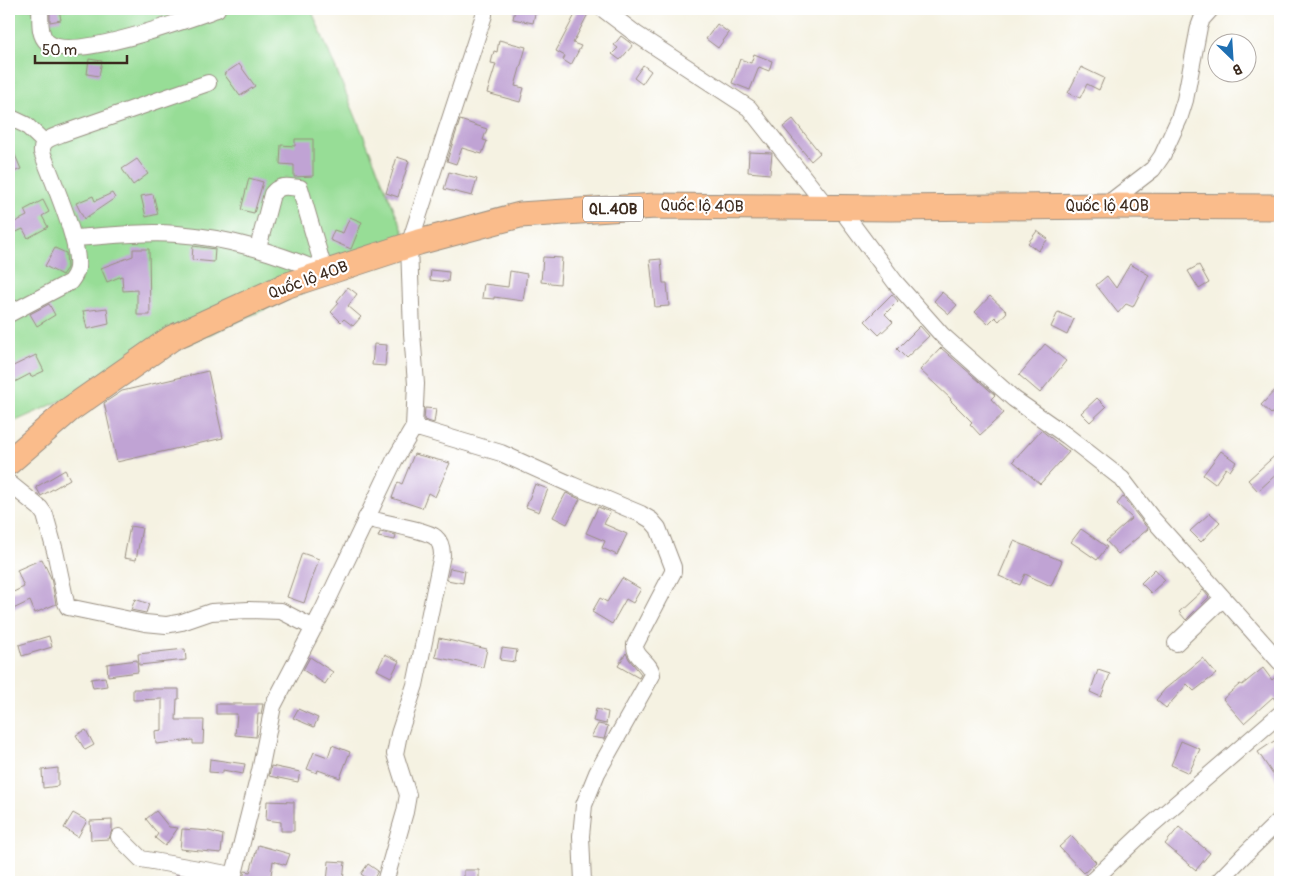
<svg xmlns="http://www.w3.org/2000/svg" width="1289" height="891" viewBox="0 0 1289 891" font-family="Pangolin,sans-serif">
<rect width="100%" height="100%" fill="#fff"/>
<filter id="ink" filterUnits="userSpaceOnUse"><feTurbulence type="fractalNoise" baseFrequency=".02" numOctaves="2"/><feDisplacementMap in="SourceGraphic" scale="10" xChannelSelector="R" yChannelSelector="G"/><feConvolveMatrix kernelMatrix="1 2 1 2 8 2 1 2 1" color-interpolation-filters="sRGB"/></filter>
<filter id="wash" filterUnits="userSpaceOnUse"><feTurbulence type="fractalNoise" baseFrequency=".0096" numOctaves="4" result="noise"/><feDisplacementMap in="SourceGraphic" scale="20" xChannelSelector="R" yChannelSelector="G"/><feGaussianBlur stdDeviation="1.12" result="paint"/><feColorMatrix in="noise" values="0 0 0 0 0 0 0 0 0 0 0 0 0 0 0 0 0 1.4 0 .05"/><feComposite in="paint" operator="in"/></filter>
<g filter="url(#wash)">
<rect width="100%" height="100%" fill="#f5f2e2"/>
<path fill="#97dd96" stroke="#69845a" d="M 12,9 L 311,9 L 409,245 L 9,424 L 9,11 Z"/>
<g id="blocks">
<path fill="#c0a3d4" d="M 50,9 L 59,9 L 61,20 L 50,22 Z
M 515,9 L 536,9 L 533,23 L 513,19 Z
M 578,9 L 583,9 L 589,12 L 573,43 L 581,46 L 571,65 L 563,60 L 565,56 L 556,51 Z
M 717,24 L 729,33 L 718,48 L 706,39 Z
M 621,36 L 633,45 L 620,60 L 612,54 L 618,48 L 614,45 Z
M 499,40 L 526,47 L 515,86 L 524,88 L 520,102 L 487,93 L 496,64 L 491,63 L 494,51 L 497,52 Z
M 754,54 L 772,61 L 769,71 L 759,67 L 750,90 L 732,83 L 740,59 L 751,63 Z
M 89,59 L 102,61 L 99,76 L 87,74 Z
M 239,64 L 255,86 L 240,96 L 224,74 Z
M 643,65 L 651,71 L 642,84 L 634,78 Z
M 1081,67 L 1104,78 L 1099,90 L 1087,84 L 1080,98 L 1068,93 Z
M 793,119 L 820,153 L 811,161 L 783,127 Z
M 460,120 L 487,129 L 483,140 L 487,141 L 482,154 L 462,148 L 456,164 L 447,161 Z
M 295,139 L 313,139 L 313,176 L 294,177 L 294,165 L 280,164 L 281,145 L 295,146 Z
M 9,141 L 21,169 L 9,174 Z
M 749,152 L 772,153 L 770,174 L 748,172 Z
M 397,157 L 409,161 L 398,197 L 386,193 Z
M 137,159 L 148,174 L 133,185 L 122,169 Z
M 449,172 L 477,179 L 472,196 L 444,189 Z
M 249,178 L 263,182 L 254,213 L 241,210 Z
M 112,193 L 115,198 L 84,219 L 76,203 L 93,196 L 95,201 Z
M 153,194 L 158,214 L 146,217 L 141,196 Z
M 43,200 L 49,212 L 42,216 L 48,227 L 28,238 L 23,229 L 12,234 L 9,225 L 27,216 L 24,210 Z
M 350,217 L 362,222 L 351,249 L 330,240 L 334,230 L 343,233 Z
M 1037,231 L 1048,239 L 1038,251 L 1028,243 Z
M 193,246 L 215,249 L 214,262 L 192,260 Z
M 55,248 L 66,253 L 67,268 L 62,275 L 45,266 Z
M 133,249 L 149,249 L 150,315 L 137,315 L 137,290 L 123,291 L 122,276 L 107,282 L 101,268 L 133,256 Z
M 543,257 L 562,258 L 560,284 L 541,282 Z
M 661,259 L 663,283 L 667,283 L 669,306 L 655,307 L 650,260 Z
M 1130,264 L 1149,275 L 1133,307 L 1126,304 L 1118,313 L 1096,285 L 1107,276 L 1116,288 Z
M 1199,265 L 1209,283 L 1199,289 L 1188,271 Z
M 431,270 L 449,272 L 448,282 L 430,280 Z
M 510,271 L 527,274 L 523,301 L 494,297 L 494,299 L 482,298 L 484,284 L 508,287 Z
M 348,287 L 357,294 L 348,306 L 361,317 L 353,326 L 344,319 L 341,322 L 331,312 L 339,303 L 337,301 Z
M 942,292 L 957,305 L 949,314 L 934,301 Z
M 892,294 L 898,301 L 885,314 L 893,322 L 879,335 L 865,321 Z
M 990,296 L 1007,312 L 999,321 L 995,317 L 988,324 L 975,312 Z
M 49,304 L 55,315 L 37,326 L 30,314 Z
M 107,308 L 109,324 L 87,329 L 83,311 Z
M 1058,312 L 1074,319 L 1067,335 L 1051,327 Z
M 920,326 L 929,336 L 906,358 L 897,349 Z
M 374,344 L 387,345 L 385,366 L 372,365 Z
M 1045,344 L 1066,361 L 1040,393 L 1019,375 Z
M 941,348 L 995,395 L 991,399 L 1004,413 L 980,435 L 970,424 L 972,422 L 950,400 L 951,399 L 920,370 Z
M 36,355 L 44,371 L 31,377 L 30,374 L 9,385 L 9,368 Z
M 208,371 L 223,438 L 117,462 L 104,403 L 122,391 Z
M 1280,385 L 1280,404 L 1271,414 L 1261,405 Z
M 1097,398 L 1106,407 L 1090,422 L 1081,413 Z
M 425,408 L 436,409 L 434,423 L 424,420 Z
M 1041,430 L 1069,452 L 1040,484 L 1013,461 Z
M 1221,451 L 1236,462 L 1230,471 L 1226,468 L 1215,484 L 1203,475 Z
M 1280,451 L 1280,471 L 1258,491 L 1248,480 Z
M 414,454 L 450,463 L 435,497 L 428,493 L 422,508 L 392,498 L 398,482 L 402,484 Z
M 65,470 L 70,479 L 41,496 L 36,487 Z
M 535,484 L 548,489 L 539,512 L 526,507 Z
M 566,493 L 580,499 L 567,524 L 553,517 Z
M 1123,497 L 1148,529 L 1118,554 L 1106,541 L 1132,518 L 1117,504 Z
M 598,507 L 610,512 L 604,524 L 627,534 L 617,555 L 602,548 L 605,541 L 586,533 Z
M 1210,513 L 1220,522 L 1201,542 L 1190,531 Z
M 130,526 L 142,528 L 136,560 L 124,558 Z
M 1081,529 L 1107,547 L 1097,560 L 1071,542 Z
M 380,532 L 396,535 L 395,540 L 378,537 Z
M 1014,541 L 1062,561 L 1051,586 L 1025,574 L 1020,585 L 999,576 Z
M 302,553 L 319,559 L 304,603 L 287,597 Z
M 42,559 L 51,578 L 56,604 L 35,613 L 30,601 L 9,611 L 9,594 L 24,587 L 17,570 Z
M 450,568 L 465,571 L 463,583 L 447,580 Z
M 1155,569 L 1165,580 L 1151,593 L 1141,583 Z
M 622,578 L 641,589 L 633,603 L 626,599 L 612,624 L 592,612 L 600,598 L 607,602 Z
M 1203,590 L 1209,597 L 1186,620 L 1179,612 Z
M 135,599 L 149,604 L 146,613 L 131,610 Z
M 49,636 L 52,647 L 22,656 L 19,645 Z
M 439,638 L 487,649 L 483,667 L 435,657 Z
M 502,648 L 517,650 L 515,662 L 500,660 Z
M 185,649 L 186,660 L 139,665 L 138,654 Z
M 626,653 L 629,659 L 641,674 L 639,678 L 618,666 Z
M 385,654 L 399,661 L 391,677 L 377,670 Z
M 310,657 L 333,672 L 325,684 L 303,670 Z
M 1203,658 L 1216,674 L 1194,691 L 1187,684 L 1166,708 L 1156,700 L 1165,689 Z
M 137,660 L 138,672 L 108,676 L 107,664 Z
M 1263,668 L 1272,680 L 1280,673 L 1280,704 L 1278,704 L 1273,697 L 1244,723 L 1223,699 L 1240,684 L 1242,685 Z
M 1098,670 L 1110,674 L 1101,697 L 1090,692 Z
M 105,677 L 107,686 L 93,688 L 91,679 Z
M 133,689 L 179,689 L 179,699 L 177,699 L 176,720 L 204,720 L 203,744 L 193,744 L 193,740 L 156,744 L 155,731 L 162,730 L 162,699 L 133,700 Z
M 216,704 L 263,704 L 261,714 L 258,714 L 256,737 L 235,735 L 237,714 L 216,714 Z
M 298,709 L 318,718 L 314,727 L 293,718 Z
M 596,709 L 608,712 L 606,724 L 593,721 Z
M 598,724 L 608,726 L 604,739 L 591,737 Z
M 86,730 L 94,745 L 85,750 L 76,735 Z
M 1280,737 L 1280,785 L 1258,752 Z
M 1181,741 L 1200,749 L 1189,773 L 1171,765 Z
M 332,745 L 350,752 L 340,778 L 318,770 L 317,773 L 307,769 L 314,752 L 328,757 Z
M 210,759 L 245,764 L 243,774 L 223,770 L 223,773 L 209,772 Z
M 271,766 L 300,772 L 298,782 L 269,776 Z
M 58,768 L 58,786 L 43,788 L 42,770 Z
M 267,801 L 294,802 L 294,831 L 281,831 L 281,822 L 266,820 Z
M 156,811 L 169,827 L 178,828 L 165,846 L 155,838 L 158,834 L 146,819 Z
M 73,813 L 87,821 L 78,837 L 64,828 Z
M 112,820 L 112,830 L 109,839 L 91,840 L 90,821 Z
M 1179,827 L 1210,853 L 1196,870 L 1165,844 Z
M 182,829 L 209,831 L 223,835 L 221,853 L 180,849 Z
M 1071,836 L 1096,862 L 1084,873 L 1059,847 Z
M 258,845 L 290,854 L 286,865 L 273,861 L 270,882 L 242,882 L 245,871 L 250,872 Z
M 329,861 L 345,862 L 343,882 L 327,882 Z
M 368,864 L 378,871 L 372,882 L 361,874 Z
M 464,870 L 479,870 L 479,882 L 464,882 Z
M 176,875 L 216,882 L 175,882 Z"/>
</g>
</g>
<g filter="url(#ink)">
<use href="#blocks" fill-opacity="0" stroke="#988e80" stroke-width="1"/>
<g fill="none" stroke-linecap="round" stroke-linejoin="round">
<g stroke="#988e80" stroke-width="18">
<path id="minor" d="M 40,9 C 41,19 38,34 47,42 C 70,63 188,19 217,9
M 603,9 L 636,34 L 749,108 L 828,208
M 9,117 L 26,125 L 44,142
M 1105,206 L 1153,169 L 1162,156 L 1179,119 L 1185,100 L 1199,27 L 1202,19 L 1211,9
M 840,208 L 895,282 L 942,335 L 1014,399 L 1067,436 L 1122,479 L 1151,517 L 1280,662
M 74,238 C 108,236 143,231 177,234 C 230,238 277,253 325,273
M 258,248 L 272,194 C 280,184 288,187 300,188 L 325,273
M 9,314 L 70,282 C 74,277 76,274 77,268 C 80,241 52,180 42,152 C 41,140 51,138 61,134 L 208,83
M 414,427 L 501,453 L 572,485 L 641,514 L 651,520 L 658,528 L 673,567 L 673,572 L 635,645 C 634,658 651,662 652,675 L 597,773 L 584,805 L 581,836 L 583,882
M 9,483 L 40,508 L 45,515 L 55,551 L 66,603 L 68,607 L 145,623 L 166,625 L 182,622 L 211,612 L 249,610 L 281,611 L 314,628
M 366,518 C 379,522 426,530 435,537 C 441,542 442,548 442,555 L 415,685 L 399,734 L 395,754 L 408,795 L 405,812 L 385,882
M 1176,643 L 1223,598
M 119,837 L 141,859 L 233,875
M 232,882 L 260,771 L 273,706 L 323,610 L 394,461 L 414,427 L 416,384 L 412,333 L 409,245 L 484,15 L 484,9
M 1091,882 L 1148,828 L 1280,714
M 1218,882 L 1243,856 L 1280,820"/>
</g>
<g stroke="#988e80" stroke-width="27">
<path id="highway" d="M 9,462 L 69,410 L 172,338 L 285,286 L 419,242 L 520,215 L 655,206 L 890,208 L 1105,206 L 1280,207"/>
</g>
<use href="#minor" stroke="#fff" stroke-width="16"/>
<use href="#highway" stroke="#fabc8b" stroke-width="25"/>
</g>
</g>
<g text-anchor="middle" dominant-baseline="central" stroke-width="4.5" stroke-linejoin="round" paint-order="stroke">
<rect fill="#fff" stroke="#766a62" stroke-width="1" x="583" y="196.5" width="60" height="25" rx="4"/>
<g font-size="15" font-weight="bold" fill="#3b2a1e">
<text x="613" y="209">QL.40B</text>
</g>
<g font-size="16" fill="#3b2a1e" stroke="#fff">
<text transform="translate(702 206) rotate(1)">Quốc lộ 40B</text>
<text x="1107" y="206">Quốc lộ 40B</text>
<text transform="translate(308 280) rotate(-20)">Quốc lộ 40B</text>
</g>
</g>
<rect width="1289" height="891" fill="none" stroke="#fff" stroke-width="30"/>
<g transform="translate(1232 58) rotate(155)"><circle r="24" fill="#ffffff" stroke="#b1aaa5"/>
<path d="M0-4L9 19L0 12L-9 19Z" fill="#1f6fb2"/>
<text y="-8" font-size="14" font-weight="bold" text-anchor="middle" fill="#3b2a1e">B</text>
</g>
<path d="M35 55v8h92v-8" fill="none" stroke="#3b2a1e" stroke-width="2.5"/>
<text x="42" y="55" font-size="15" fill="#3b2a1e" stroke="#ffffff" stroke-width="4" paint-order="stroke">50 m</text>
</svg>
